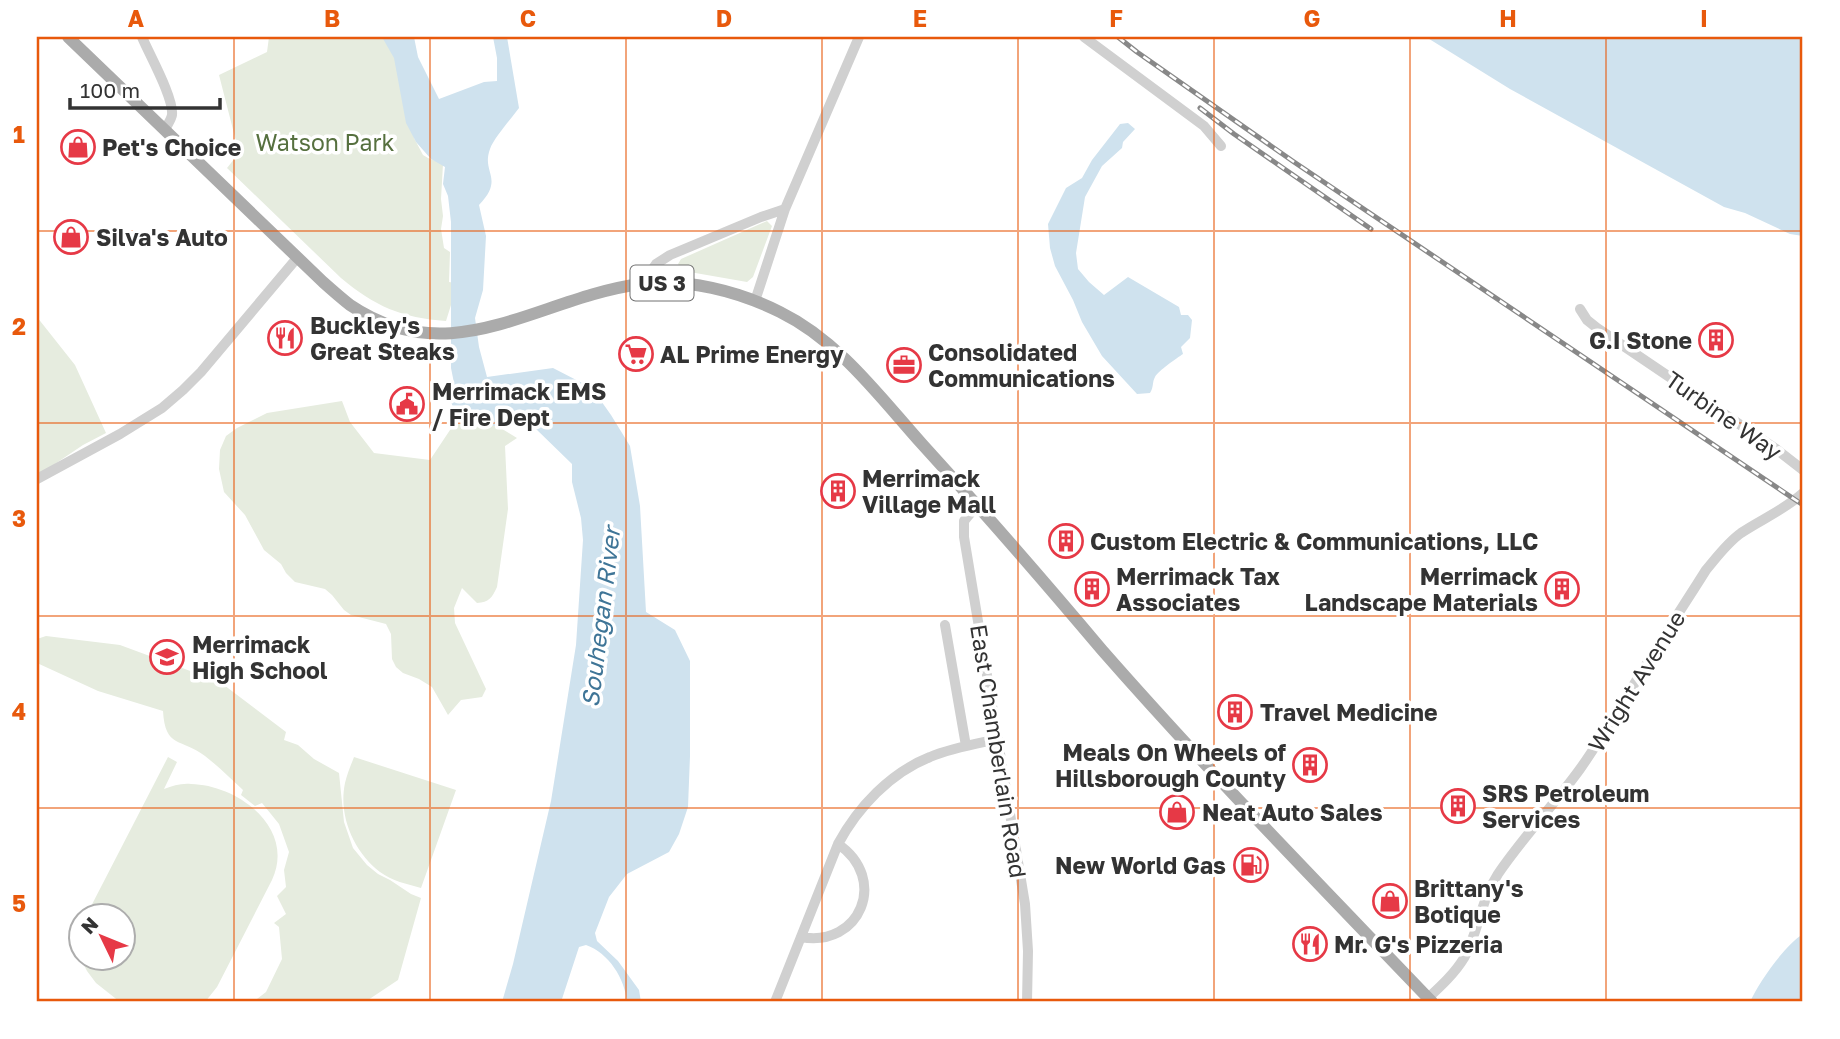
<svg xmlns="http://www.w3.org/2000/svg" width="1840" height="1039" viewBox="0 0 1840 1039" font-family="'Golos Text',sans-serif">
<rect width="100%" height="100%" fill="#fff"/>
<path fill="#e6ecdf" d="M 269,37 L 389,37 L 402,58 L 414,138 L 423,155 L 428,158 L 443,164 L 441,199 L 443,216 L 441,229 L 444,248 L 450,252 L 449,282 L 455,283 L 451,305 L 446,321 C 402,318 374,306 341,278 L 227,168 L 239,153 L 219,75 L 267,52 Z
M 767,221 L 772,226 L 753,277 L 747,282 L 684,271 L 678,264 L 681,259 Z
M 37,317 L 75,365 L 106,433 L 83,445 L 37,476 Z
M 342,401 L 350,422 L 374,453 L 430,460 L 458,418 L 499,427 L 517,438 L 505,446 L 508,509 L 497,587 C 492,598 489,602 477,603 L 462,588 L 454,608 L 455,623 L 486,689 L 482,697 L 461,700 L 448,715 L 432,687 L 419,679 L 403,673 L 396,667 L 392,659 L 391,634 L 386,624 L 351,615 L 344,610 L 332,595 L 325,589 L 295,582 L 286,573 L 281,564 L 264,550 L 245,515 L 224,492 L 219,469 L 220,450 L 226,436 L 237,428 L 267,413 Z
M 46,636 L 120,645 L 220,682 L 286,732 L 284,740 L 298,745 L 314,759 L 339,773 L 344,822 L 353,848 L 367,865 L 378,874 L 390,880 L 411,894 L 421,898 L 398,980 L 365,1002 L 253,1002 L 266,992 L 282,959 L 279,927 L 274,923 L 286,914 L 277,896 L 286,887 L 284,870 L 289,852 L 279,824 L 262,803 L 255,806 L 241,795 L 243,790 C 231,779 218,766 205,756 C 182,738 165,749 163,711 L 98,691 L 37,663 L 37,639 Z
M 168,757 L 177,762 L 164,789 C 173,786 181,783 191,784 C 238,785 296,828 272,880 L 217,987 L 205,1002 L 120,1002 L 96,983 L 87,971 L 81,959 L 122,958 L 122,916 L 86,916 Z
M 354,757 L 456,790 L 421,888 C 407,884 392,881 380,872 C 354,852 338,816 345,783 C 347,774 351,765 354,757 Z"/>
<path fill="#cfe2ee" d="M 382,37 L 414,37 L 418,57 L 439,99 L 484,82 L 497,81 L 497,58 L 493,37 L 507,37 L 519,108 C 511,119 494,138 490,149 C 481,173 505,178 479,205 L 486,236 L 483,290 L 475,318 L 479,347 L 487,377 L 553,368 L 586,385 L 599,398 L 611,415 L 630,446 L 640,506 L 646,612 L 675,630 L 690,661 L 690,756 L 688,807 L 679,834 L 669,852 L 627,874 L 609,897 L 595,933 L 597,941 L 618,961 L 639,990 L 641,1002 L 627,1002 C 625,979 609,953 586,945 L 579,947 L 561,1002 L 502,1002 L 513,964 L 551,801 L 576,645 L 583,540 L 581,518 L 572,482 L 572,464 L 535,428 L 518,424 L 499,427 L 458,418 L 446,391 L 454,383 L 451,368 L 451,222 L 448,196 L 443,184 L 445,167 L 431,159 L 416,142 L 406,123 L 394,58 Z
M 1426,37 L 1803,37 L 1803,236 L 1790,234 L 1745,213 L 1724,207 L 1510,89 Z
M 1128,123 L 1135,129 L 1123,142 L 1122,148 L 1102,166 L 1085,197 L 1076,253 L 1078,269 L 1089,282 L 1104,295 L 1128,277 L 1179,307 L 1181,315 L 1188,315 L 1192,320 L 1190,338 L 1181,347 L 1183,354 C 1177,358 1158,371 1155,377 C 1152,382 1154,387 1150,393 L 1137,394 L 1102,356 L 1082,322 L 1073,300 L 1055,266 L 1050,248 L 1048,224 L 1066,188 L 1082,178 L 1092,160 L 1120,124 Z
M 1803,934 L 1803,1002 L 1750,1002 C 1759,982 1785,945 1803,934 Z"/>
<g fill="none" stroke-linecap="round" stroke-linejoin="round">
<path stroke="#d0d0d0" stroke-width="10" d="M 142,37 C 149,54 174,98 172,115 C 171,120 167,125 165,130
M 1084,37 L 1204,126 L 1221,146
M 642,284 L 656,264 L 670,255 L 761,217 L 785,209 L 859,37
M 755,301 L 785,209
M 1580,309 L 1587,320 L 1597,328 L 1776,449 L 1803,470
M 37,479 L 120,434 L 162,408 L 183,390 L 201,372 L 297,258
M 977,505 L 964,521 L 964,537 L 1025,904 L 1028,951 L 1027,1002
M 945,625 L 966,746
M 801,937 C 860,948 889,879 838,844
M 1428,998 C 1441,986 1455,973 1464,958 C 1479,931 1480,902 1498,874 C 1523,837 1554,805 1580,769 C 1604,735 1624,700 1646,665 C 1665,633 1686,602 1706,570 C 1717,557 1727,543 1741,533 C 1762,519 1784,510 1803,493
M 775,1002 L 838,844 C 858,807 890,773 930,757 C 951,748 975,744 998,739"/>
<path stroke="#ababab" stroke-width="12" d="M 68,37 L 323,282 C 332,290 341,298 350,305 C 452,374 537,298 640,284 C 687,278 738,291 780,312 C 839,341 879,396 922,444 C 983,511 1043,580 1102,650 C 1208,771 1321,886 1432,1002"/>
<g stroke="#888" stroke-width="5">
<path id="rail" d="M 1118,37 L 1137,52 L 1294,162 L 1803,505
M 1200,108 L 1234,134 L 1371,229"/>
</g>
<use href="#rail" stroke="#fff" stroke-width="2.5" stroke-dasharray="8" stroke-linecap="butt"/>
</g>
<path fill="none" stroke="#e8590c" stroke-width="2" stroke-opacity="0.55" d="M 234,37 L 234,1002M 430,37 L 430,1002M 626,37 L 626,1002M 822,37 L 822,1002M 1018,37 L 1018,1002M 1214,37 L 1214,1002M 1410,37 L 1410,1002M 1606,37 L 1606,1002M 37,231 L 1803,231M 37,423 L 1803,423M 37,616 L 1803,616M 37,808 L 1803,808"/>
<defs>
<g id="shop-ring" transform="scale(1.75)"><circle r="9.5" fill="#fff" stroke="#e63946" stroke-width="1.5"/><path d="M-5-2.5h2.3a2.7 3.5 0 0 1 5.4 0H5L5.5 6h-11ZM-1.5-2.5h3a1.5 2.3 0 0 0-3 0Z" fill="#e63946"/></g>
<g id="restaurant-ring" transform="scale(1.75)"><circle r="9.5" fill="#fff" stroke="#e63946" stroke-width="1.5"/><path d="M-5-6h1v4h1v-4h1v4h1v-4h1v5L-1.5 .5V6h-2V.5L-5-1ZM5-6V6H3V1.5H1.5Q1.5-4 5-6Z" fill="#e63946"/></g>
<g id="building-ring" transform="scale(1.75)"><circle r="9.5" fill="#fff" stroke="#e63946" stroke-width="1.5"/><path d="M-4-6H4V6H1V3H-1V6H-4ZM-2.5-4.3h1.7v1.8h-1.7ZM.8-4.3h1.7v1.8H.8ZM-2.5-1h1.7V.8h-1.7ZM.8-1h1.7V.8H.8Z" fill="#e63946"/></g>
<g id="supermarket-ring" transform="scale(1.75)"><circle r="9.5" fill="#fff" stroke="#e63946" stroke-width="1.5"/><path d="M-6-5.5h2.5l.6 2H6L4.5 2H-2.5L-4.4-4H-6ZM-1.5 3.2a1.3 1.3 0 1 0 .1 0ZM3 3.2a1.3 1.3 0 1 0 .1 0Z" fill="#e63946"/></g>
<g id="office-ring" transform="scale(1.75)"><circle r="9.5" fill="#fff" stroke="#e63946" stroke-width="1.5"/><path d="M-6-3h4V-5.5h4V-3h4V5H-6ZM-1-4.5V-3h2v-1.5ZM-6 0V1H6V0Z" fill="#e63946"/></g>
<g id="civic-ring" transform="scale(1.75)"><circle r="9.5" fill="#fff" stroke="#e63946" stroke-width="1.5"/><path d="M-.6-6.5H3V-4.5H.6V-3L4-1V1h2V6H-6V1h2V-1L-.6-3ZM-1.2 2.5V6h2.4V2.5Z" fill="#e63946"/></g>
<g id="school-ring" transform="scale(1.75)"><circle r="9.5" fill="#fff" stroke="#e63946" stroke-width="1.5"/><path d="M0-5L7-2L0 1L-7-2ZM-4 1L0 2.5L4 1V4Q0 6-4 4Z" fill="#e63946"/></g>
<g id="fuel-ring" transform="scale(1.75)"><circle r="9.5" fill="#fff" stroke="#e63946" stroke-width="1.5"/><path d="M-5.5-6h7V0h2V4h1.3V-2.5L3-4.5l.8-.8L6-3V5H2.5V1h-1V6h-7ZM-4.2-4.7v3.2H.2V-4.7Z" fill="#e63946"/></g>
</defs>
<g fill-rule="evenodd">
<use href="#shop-ring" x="78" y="147"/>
<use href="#shop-ring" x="71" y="237"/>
<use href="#restaurant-ring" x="285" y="338"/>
<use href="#building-ring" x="1716" y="340"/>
<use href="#supermarket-ring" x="636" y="354"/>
<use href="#office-ring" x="904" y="365"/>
<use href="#civic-ring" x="407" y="404"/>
<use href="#building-ring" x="838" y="491"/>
<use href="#building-ring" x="1066" y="541"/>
<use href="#building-ring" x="1092" y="589"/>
<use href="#building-ring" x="1562" y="589"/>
<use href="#school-ring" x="167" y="657"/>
<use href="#building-ring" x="1235" y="712"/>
<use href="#building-ring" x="1310" y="765"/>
<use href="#building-ring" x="1458" y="806"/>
<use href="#shop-ring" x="1177" y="812"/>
<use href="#fuel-ring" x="1251" y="865"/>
<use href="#shop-ring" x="1390" y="901"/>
<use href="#restaurant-ring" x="1310" y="944"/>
</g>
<g text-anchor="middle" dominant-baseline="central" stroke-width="7" stroke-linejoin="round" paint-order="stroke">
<rect fill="#fff" stroke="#707070" stroke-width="2" x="630.5" y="265.5" width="63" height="35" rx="5"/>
<g font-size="21" font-weight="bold" fill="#333">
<text x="662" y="283">US 3</text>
</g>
<g font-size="23" fill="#56703f" stroke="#fff">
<text x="325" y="142">Watson Park</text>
</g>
<g font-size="23" font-weight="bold" fill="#333" stroke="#fff" text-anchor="start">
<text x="102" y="147">Pet's Choice</text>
<text x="96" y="237">Silva's Auto</text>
<text x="310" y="325">Buckley's<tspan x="310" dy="26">Great Steaks</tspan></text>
<text x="1692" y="340" text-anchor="end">G.I Stone</text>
<text x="928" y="352">Consolidated<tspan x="928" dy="26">Communications</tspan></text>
<text x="660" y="354">AL Prime Energy</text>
<text x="432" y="391">Merrimack EMS<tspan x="432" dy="26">/ Fire Dept</tspan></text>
<text x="862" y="478">Merrimack<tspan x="862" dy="26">Village Mall</tspan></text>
<text x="1090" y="541">Custom Electric &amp; Communications, LLC</text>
<text x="1116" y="576">Merrimack Tax<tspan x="1116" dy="26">Associates</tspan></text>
<text x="1538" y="576" text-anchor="end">Merrimack<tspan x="1538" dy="26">Landscape Materials</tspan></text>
<text x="192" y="644">Merrimack<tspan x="192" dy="26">High School</tspan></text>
<text x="1260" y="712">Travel Medicine</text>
<text x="1286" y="752" text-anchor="end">Meals On Wheels of<tspan x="1286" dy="26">Hillsborough County</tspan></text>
<text x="1482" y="793">SRS Petroleum<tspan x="1482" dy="26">Services</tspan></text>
<text x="1202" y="812">Neat Auto Sales</text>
<text x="1226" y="865" text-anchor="end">New World Gas</text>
<text x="1414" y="888">Brittany's<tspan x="1414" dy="26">Botique</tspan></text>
<text x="1334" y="944">Mr. G's Pizzeria</text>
</g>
<g font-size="23" fill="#333" stroke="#fff">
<text transform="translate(1724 415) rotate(35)">Turbine Way</text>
<text transform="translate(1636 681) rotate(-58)">Wright Avenue</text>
<text transform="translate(999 751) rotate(81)">East Chamberlain Road</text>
</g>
<g font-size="24" font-style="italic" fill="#3f7597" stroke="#fff">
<text transform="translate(600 617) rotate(-83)">Souhegan River</text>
</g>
</g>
<rect width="1840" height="1039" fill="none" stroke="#ffffff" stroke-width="77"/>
<g transform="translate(102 937) rotate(313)"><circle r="33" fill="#ffffff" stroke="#adadad" stroke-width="2"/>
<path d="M0-5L12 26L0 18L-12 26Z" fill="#e63946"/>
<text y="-10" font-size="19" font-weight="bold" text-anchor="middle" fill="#333333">N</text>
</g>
<path d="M70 98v10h150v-10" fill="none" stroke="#333333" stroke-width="3.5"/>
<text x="80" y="98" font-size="21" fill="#333333" stroke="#ffffff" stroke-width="5" paint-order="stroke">100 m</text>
<rect x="38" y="38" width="1763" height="962" fill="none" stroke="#e8590c" stroke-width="2.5"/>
<g font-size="23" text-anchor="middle" font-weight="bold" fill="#e8590c">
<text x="136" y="27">A</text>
<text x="332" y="27">B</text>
<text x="528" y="27">C</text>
<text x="724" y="27">D</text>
<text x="920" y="27">E</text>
<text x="1116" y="27">F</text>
<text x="1312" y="27">G</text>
<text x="1508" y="27">H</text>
<text x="1704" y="27">I</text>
<text x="19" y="143">1</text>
<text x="19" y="335">2</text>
<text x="19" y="527">3</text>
<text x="19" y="720">4</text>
<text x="19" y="912">5</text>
</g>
</svg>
